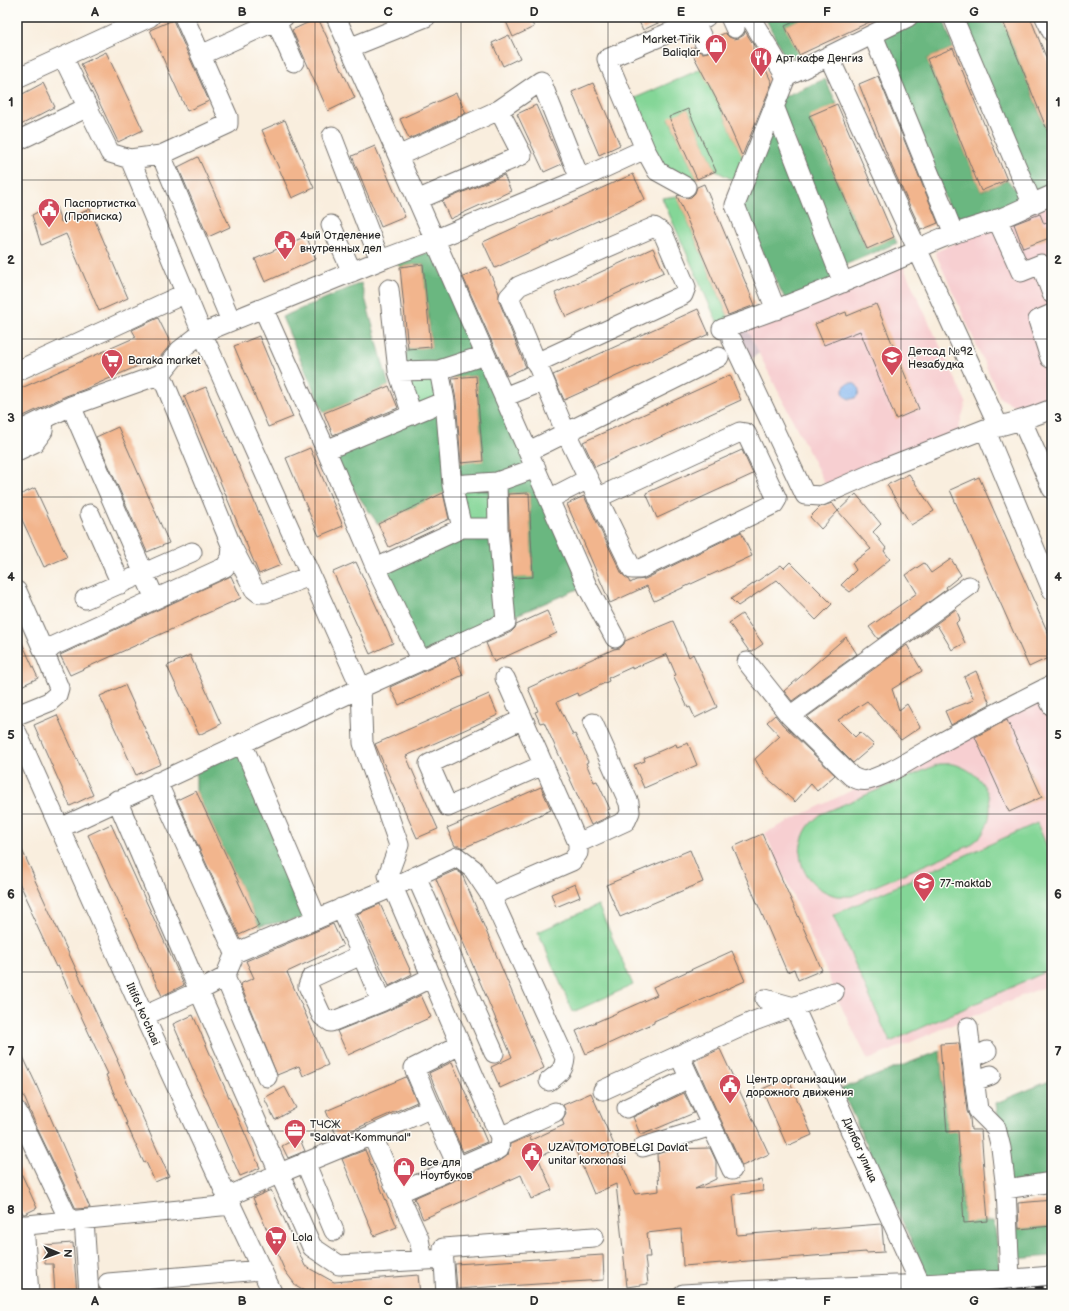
<svg xmlns="http://www.w3.org/2000/svg" width="1069" height="1311" viewBox="0 0 1069 1311" font-family="'Balsamiq Sans',sans-serif">
<rect width="100%" height="100%" fill="#fdfcf7"/>
<filter id="ink" filterUnits="userSpaceOnUse"><feTurbulence type="fractalNoise" baseFrequency=".025" numOctaves="2"/><feDisplacementMap in="SourceGraphic" scale="8" xChannelSelector="R" yChannelSelector="G"/><feConvolveMatrix kernelMatrix="1 2 1 2 8 2 1 2 1" color-interpolation-filters="sRGB"/></filter>
<filter id="wash" filterUnits="userSpaceOnUse"><feTurbulence type="fractalNoise" baseFrequency=".012" numOctaves="4" result="noise"/><feDisplacementMap in="SourceGraphic" scale="16" xChannelSelector="R" yChannelSelector="G"/><feGaussianBlur stdDeviation="0.9" result="paint"/><feColorMatrix in="noise" values="0 0 0 0 0 0 0 0 0 0 0 0 0 0 0 0 0 1.4 0 .05"/><feComposite in="paint" operator="in"/></filter>
<g filter="url(#wash)">
<rect width="100%" height="100%" fill="#f9eede"/>
<path fill="#f7cfd1" d="M 1052,201 L 1052,401 L 1027,412 L 1000,398 L 935,252 Z
M 903,266 L 966,402 L 958,431 L 826,486 L 745,326 Z
M 1052,692 L 1052,984 L 1021,996 L 868,1060 L 834,992 L 827,973 L 765,833 Z"/>
<path fill="#d2bdc6" d="M 745,326 L 759,353 L 746,363 L 732,331 Z"/>
<path fill="#84d697" stroke="#588061" d="M 701,69 L 723,112 L 746,164 L 739,183 L 716,171 L 688,109 L 669,118 L 697,179 L 665,175 L 633,99 Z
M 677,196 L 730,321 L 723,335 L 662,198 Z
M 439,370 L 445,401 L 412,415 L 398,371 Z
M 497,482 L 498,528 L 462,528 L 452,485 Z
M 939,764 C 944,764 952,763 957,765 C 987,775 999,806 983,833 C 980,838 974,842 969,846 L 852,896 C 846,896 838,897 833,895 C 803,885 791,854 808,827 C 811,822 817,818 821,814 Z
M 1037,823 L 1052,858 L 1052,969 L 890,1042 L 833,915 Z
M 598,905 L 633,985 L 573,1012 L 538,932 Z"/>
<path fill="#6bb780" stroke="#4b7156" d="M 765,17 L 804,17 L 785,26 L 799,55 L 785,58 Z
M 928,17 L 943,17 L 953,48 L 927,59 L 981,191 L 1007,180 L 1027,202 L 958,231 L 881,37 Z
M 958,17 L 1009,17 L 1003,20 L 1052,144 L 1052,189 L 1035,197 Z
M 825,79 L 837,104 L 810,117 L 866,248 L 894,237 L 897,243 L 842,266 L 778,99 Z
M 774,106 L 839,281 L 786,301 L 748,223 L 738,206 Z
M 432,251 L 585,586 L 507,619 L 507,578 L 533,576 L 529,493 L 502,495 L 452,485 L 459,463 L 483,460 L 476,376 L 452,378 L 439,370 L 398,371 L 408,349 L 431,347 L 423,264 L 400,267 L 396,263 Z
M 361,283 L 389,386 L 324,413 L 282,317 Z
M 445,401 L 446,492 L 378,524 L 326,450 Z
M 462,528 L 498,528 L 503,621 L 421,661 L 376,568 Z
M 239,750 L 311,917 L 259,926 L 196,791 L 196,773 Z
M 940,1051 L 947,1132 L 958,1131 L 964,1222 L 994,1221 L 1001,1272 L 928,1277 L 841,1089 Z
M 1052,1080 L 1052,1179 L 1006,1189 L 996,1103 Z
M 1052,1226 L 1052,1256 L 1015,1259 L 1016,1229 Z"/>
<path fill="#82b5ef" stroke="#56708d" d="M843 391a8 8 0 1 1 16 0a8 8 0 1 1-16 0Z"/>
<g id="blocks">
<path fill="#f2b58d" d="M 504,17 L 529,17 L 534,27 L 513,37 Z
M 637,17 L 671,17 L 643,30 Z
M 804,17 L 880,17 L 799,55 L 785,26 Z
M 1009,17 L 1030,17 L 1052,72 L 1052,142 L 1002,19 Z
M 318,18 L 355,98 L 328,111 L 292,30 Z
M 173,20 L 209,101 L 187,111 L 150,30 Z
M 745,31 L 755,47 L 772,83 L 742,156 L 723,112 L 690,49 L 694,47 L 698,51 L 703,53 L 708,52 L 713,48 L 715,43 L 714,38 L 725,33 L 729,37 L 734,39 L 739,38 L 744,35 Z
M 509,35 L 520,58 L 503,66 L 492,43 Z
M 953,48 L 1007,180 L 981,191 L 927,59 Z
M 106,52 L 143,130 L 118,142 L 81,64 Z
M 878,76 L 938,223 L 921,230 L 892,167 L 859,84 Z
M 43,83 L 55,107 L 17,127 L 17,97 Z
M 593,83 L 620,145 L 599,155 L 572,92 Z
M 456,93 L 466,113 L 409,139 L 400,119 Z
M 837,104 L 894,237 L 867,249 L 809,116 Z
M 536,105 L 562,164 L 544,172 L 517,114 Z
M 688,109 L 716,171 L 697,179 L 669,117 Z
M 285,120 L 314,188 L 292,198 L 262,130 Z
M 375,146 L 405,217 L 381,227 L 352,156 Z
M 198,157 L 230,227 L 208,237 L 178,167 Z
M 633,174 L 645,199 L 495,268 L 483,242 Z
M 504,175 L 511,191 L 450,219 L 442,201 Z
M 704,184 L 755,305 L 728,315 L 677,196 L 678,195 L 686,198 L 691,197 L 695,193 L 697,187 Z
M 55,203 L 61,222 L 90,209 L 128,298 L 99,311 L 66,234 L 41,245 L 32,215 Z
M 1040,214 L 1044,224 L 1052,221 L 1052,237 L 1023,248 L 1014,224 Z
M 306,236 L 316,259 L 265,282 L 255,259 Z
M 653,248 L 664,272 L 566,317 L 555,293 Z
M 423,264 L 431,347 L 408,349 L 400,267 Z
M 487,267 L 499,293 L 499,301 L 525,365 L 526,367 L 507,376 L 463,277 Z
M 876,304 L 919,409 L 896,419 L 860,331 L 824,345 L 815,324 L 846,312 L 847,316 Z
M 698,309 L 709,334 L 564,400 L 553,375 Z
M 158,318 L 171,344 L 160,357 L 148,363 L 147,362 L 83,390 L 66,396 L 17,419 L 17,390 L 136,337 L 132,330 Z
M 259,336 L 293,417 L 268,427 L 234,346 Z
M 730,375 L 741,400 L 595,467 L 583,442 Z
M 476,376 L 483,461 L 461,463 L 456,400 L 452,378 Z
M 389,386 L 398,408 L 333,435 L 324,413 Z
M 206,387 L 281,565 L 259,574 L 184,396 Z
M 118,427 L 169,543 L 147,552 L 96,437 Z
M 310,448 L 343,526 L 319,536 L 286,458 Z
M 1052,448 L 1052,462 L 1047,451 Z
M 742,450 L 753,474 L 657,518 L 646,493 Z
M 909,474 L 934,511 L 911,525 L 887,485 Z
M 979,477 L 1052,642 L 1052,656 L 1029,667 L 950,490 Z
M 35,488 L 67,557 L 44,567 L 17,509 L 17,496 Z
M 443,493 L 449,519 L 389,547 L 378,524 Z
M 529,493 L 533,577 L 513,578 L 509,527 L 508,494 Z
M 856,494 L 881,524 L 873,532 L 886,548 L 884,551 L 890,559 L 850,592 L 841,585 L 856,570 L 852,563 L 871,549 L 838,511 L 821,529 L 810,517 L 820,507 L 832,503 L 838,511 Z
M 584,496 L 622,574 L 628,579 L 630,583 L 636,580 L 645,579 L 741,532 L 752,556 L 654,601 L 647,586 L 610,603 L 567,504 Z
M 951,559 L 961,575 L 946,587 L 947,589 L 878,639 L 869,627 L 917,593 L 906,575 L 924,563 L 931,573 Z
M 356,562 L 393,643 L 370,654 L 333,572 Z
M 790,562 L 832,604 L 816,620 L 777,580 L 738,606 L 731,599 L 781,565 L 784,568 Z
M 231,576 L 241,598 L 70,675 L 60,655 Z
M 956,609 L 960,619 L 956,623 L 965,643 L 952,650 L 937,625 L 910,643 Z
M 547,611 L 557,633 L 494,662 L 486,643 L 511,632 L 515,628 L 516,625 Z
M 742,614 L 763,644 L 751,652 L 749,651 L 729,623 Z
M 673,621 L 689,657 L 693,654 L 717,707 L 695,718 L 690,707 L 688,708 L 673,676 L 676,675 L 667,654 L 632,669 L 632,667 L 608,678 L 609,681 L 578,696 L 577,693 L 557,702 L 573,735 L 575,734 L 588,762 L 586,763 L 594,782 L 597,781 L 610,809 L 607,810 L 610,816 L 591,825 L 544,722 L 540,723 L 535,712 L 538,711 L 528,688 L 614,649 L 620,648 L 624,644 L 625,641 Z
M 17,632 L 38,678 L 17,688 Z
M 846,637 L 857,654 L 792,701 L 784,691 Z
M 907,645 L 922,671 L 892,689 L 899,710 L 907,704 L 920,727 L 901,740 L 867,701 L 838,720 L 855,737 L 860,732 L 874,745 L 853,763 L 807,717 Z
M 190,655 L 221,724 L 199,735 L 167,666 Z
M 455,657 L 463,675 L 399,705 L 390,687 Z
M 976,671 L 990,704 L 951,725 L 945,711 L 974,700 L 964,677 Z
M 125,685 L 161,764 L 136,775 L 100,696 Z
M 489,694 L 498,715 L 406,756 L 438,829 L 417,838 L 375,744 Z
M 57,715 L 93,795 L 70,806 L 34,725 Z
M 775,715 L 782,724 L 835,775 L 817,791 L 811,784 L 795,802 L 765,776 L 755,759 L 780,736 L 767,722 Z
M 1007,720 L 1042,797 L 1009,812 L 975,737 Z
M 688,743 L 697,765 L 644,788 L 634,765 L 645,761 L 644,758 L 676,744 L 677,747 Z
M 541,787 L 551,810 L 463,848 L 459,846 L 455,846 L 447,828 Z
M 196,791 L 259,926 L 239,935 L 177,800 Z
M 111,824 L 184,985 L 162,996 L 88,835 Z
M 762,834 L 822,970 L 798,980 L 794,969 L 787,972 L 733,847 Z
M 17,839 L 34,876 L 33,876 L 118,1060 L 117,1060 L 169,1176 L 155,1182 L 146,1162 L 144,1163 L 126,1123 L 127,1123 L 106,1075 L 108,1074 L 93,1042 L 58,966 L 56,967 L 30,911 L 32,910 L 17,878 Z
M 690,850 L 703,882 L 620,917 L 606,885 Z
M 456,870 L 462,874 L 544,1068 L 500,1088 L 491,1067 L 512,1057 L 436,879 Z
M 575,884 L 580,897 L 556,907 L 551,894 Z
M 380,904 L 412,974 L 389,986 L 357,914 Z
M 333,924 L 343,946 L 287,972 L 328,1065 L 303,1076 L 299,1066 L 277,1075 L 240,984 L 254,978 L 246,961 Z
M 732,951 L 745,981 L 654,1021 L 654,1023 L 586,1054 L 576,1031 L 657,995 L 653,987 Z
M 421,995 L 431,1017 L 348,1055 L 337,1031 L 385,1012 Z
M 193,1015 L 260,1168 L 240,1176 L 173,1024 Z
M 959,1043 L 967,1111 L 970,1118 L 971,1130 L 981,1130 L 988,1221 L 964,1223 L 958,1131 L 947,1132 L 940,1044 Z
M 17,1044 L 35,1082 L 90,1208 L 76,1209 L 38,1130 L 17,1080 Z
M 720,1049 L 769,1154 L 742,1166 L 694,1061 Z
M 452,1062 L 487,1142 L 463,1152 L 429,1073 Z
M 406,1077 L 417,1102 L 337,1137 L 326,1111 Z
M 788,1078 L 812,1135 L 787,1146 L 762,1089 Z
M 285,1087 L 296,1108 L 275,1120 L 264,1098 Z
M 591,1093 L 615,1147 L 602,1153 L 617,1152 L 635,1194 L 659,1191 L 657,1154 L 673,1149 L 710,1148 L 716,1161 L 716,1179 L 695,1189 L 762,1180 L 763,1191 L 733,1195 L 737,1235 L 881,1224 L 882,1227 L 884,1252 L 866,1253 L 866,1252 L 683,1266 L 681,1229 L 647,1233 L 650,1257 L 645,1257 L 648,1284 L 627,1287 L 616,1184 L 594,1194 L 572,1142 L 538,1157 L 552,1190 L 531,1199 L 521,1175 L 423,1219 L 414,1198 L 503,1159 L 508,1155 L 510,1144 L 530,1136 L 531,1140 L 564,1125 L 562,1120 L 566,1113 L 563,1105 Z
M 684,1093 L 694,1113 L 644,1134 L 640,1134 L 633,1117 Z
M 299,1137 L 305,1151 L 288,1158 L 282,1146 Z
M 365,1150 L 397,1227 L 374,1236 L 342,1159 Z
M 17,1164 L 37,1208 L 25,1214 L 23,1214 L 17,1201 Z
M 271,1190 L 305,1266 L 334,1282 L 418,1275 L 420,1294 L 310,1294 L 297,1287 L 285,1271 L 253,1198 Z
M 1052,1200 L 1052,1226 L 1019,1229 L 1018,1203 Z
M 73,1243 L 77,1294 L 55,1294 L 53,1264 L 45,1264 L 44,1245 Z
M 603,1255 L 604,1280 L 457,1289 L 455,1264 Z"/>
</g>
</g>
<g filter="url(#ink)">
<use href="#blocks" fill-opacity="0" stroke="#736f6a" stroke-width="1"/>
<g fill="none" stroke-linecap="round" stroke-linejoin="round">
<g stroke="#736f6a" stroke-width="21">
<path id="minor" d="M 336,17 L 398,156 L 588,588 L 615,638
M 730,17 L 735,28
M 750,17 L 786,77 L 908,17
M 953,17 L 1032,203
M 1045,17 L 1052,32
M 276,21 L 294,62
M 695,22 L 704,42
M 873,35 L 954,234
M 349,48 L 426,17
M 201,55 L 284,17
M 63,57 L 110,153 L 130,159 L 161,155 L 228,124 L 228,117 L 184,17
M 829,57 L 999,427
M 17,78 L 150,17
M 774,106 L 843,283
M 332,136 L 380,260
M 17,141 L 88,107
M 161,155 L 231,321
M 398,156 L 499,110 L 541,81 L 580,179
M 130,159 L 202,333 L 361,688 L 363,743 L 399,845 L 388,875 L 500,1137 L 555,1112
M 686,187 L 657,171 L 645,149 L 607,59 L 706,17
M 417,200 L 522,155 L 499,110
M 997,219 L 1021,272 L 1041,264 L 1052,294
M 331,225 L 352,272
M 389,289 L 398,371 L 439,370
M 263,308 L 326,450 L 376,568 L 462,528 L 452,485 L 445,401 L 439,370 L 485,355
M 776,310 L 735,205 L 786,77
M 1052,314 L 1038,320 L 1050,358 L 1052,357
M 722,329 C 785,307 848,281 910,254 C 936,237 967,230 996,220 C 1015,213 1033,203 1052,195
M 732,340 L 805,495 L 821,496 L 880,470 L 985,429 C 1008,425 1030,418 1052,409
M 536,363 L 683,295 L 686,287 L 663,233 L 654,227 L 519,286 L 509,297 L 566,433 L 632,569 L 640,569 L 774,504 L 777,499 L 746,433 L 740,432 L 597,498
M 17,371 L 186,293
M 398,371 L 412,415
M 504,397 L 544,381
M 71,406 L 155,599
M 1022,421 L 1052,489
M 985,429 L 1052,590
M 17,432 L 71,406 L 161,374 L 180,350 L 202,333 L 386,258 L 434,240 L 580,179 L 645,149
M 326,450 L 445,401
M 17,451 L 34,443 L 43,431 L 44,419
M 529,451 L 719,357
M 452,485 L 497,482
M 549,499 L 588,479
M 90,514 L 121,584
M 462,528 L 498,528
M 232,547 L 254,589 L 259,593 L 265,593 L 310,576
M 376,568 L 421,661
M 17,591 L 45,654
M 85,599 L 192,552
M 747,662 L 790,716 L 851,776 C 856,779 862,782 868,780 C 889,775 909,760 928,750 C 969,727 1010,706 1052,685
M 1045,688 L 1046,694 L 1052,706
M 17,715 L 49,702 L 57,695 L 59,688 L 45,654 L 53,646 L 225,567 L 231,558 L 232,547 L 161,374
M 790,716 L 969,586
M 523,719 L 429,764 L 448,807 L 543,765
M 17,733 L 144,1016 L 231,1205 L 273,1294
M 242,743 L 317,919
M 157,782 L 235,953
M 117,800 L 199,991 L 312,1247 L 339,1265 L 443,1259
M 60,828 L 361,688 L 506,622 L 498,528 L 497,482 L 536,468
M 578,843 L 626,821 L 630,812 L 629,803 L 593,723
M 416,876 L 494,1053
M 491,896 L 565,1058 C 564,1071 559,1073 549,1081
M 341,908 C 355,940 369,970 381,1002 L 331,1022 L 322,1016 L 308,986 L 311,978 L 361,955
M 225,977 L 267,1077
M 765,999 L 794,1007
M 381,1002 L 432,977
M 794,1007 L 925,1294
M 144,1016 L 199,991 L 225,977 L 235,953 L 393,887 L 457,857 L 473,869 L 491,896 L 572,861 L 578,853 L 578,843 L 505,678
M 968,1027 L 978,1110 L 996,1128 L 1001,1148 L 1006,1189
M 679,1055 L 732,1170
M 972,1058 L 987,1051
M 974,1081 L 991,1075
M 603,1090 L 754,1021 L 834,992
M 431,1108 L 414,1068 L 460,1045
M 627,1108 L 689,1078
M 17,1111 L 70,1222
M 643,1147 L 712,1126
M 305,1162 L 334,1231
M 398,1193 L 372,1135 L 431,1108 L 458,1167
M 227,1197 L 280,1173 L 372,1135
M 84,1220 L 89,1294
M 24,1225 L 29,1294
M 17,1226 L 231,1205
M 423,1260 L 419,1239 L 398,1193 L 499,1149 L 500,1137
M 1010,1279 L 1006,1189 L 1052,1182
M 108,1283 L 262,1270
M 446,1294 L 443,1248 L 594,1237
M 683,1294 C 806,1286 929,1287 1052,1276"/>
</g>
<use href="#minor" stroke="#fff" stroke-width="19"/>
<g stroke="#2b2b2b" stroke-width="4.5">
<path id="rail" d="M 972,1294 L 1052,1287
M 1040,1294 L 1052,1293"/>
</g>
<use href="#rail" stroke="#fdfcf7" stroke-width="3" stroke-dasharray="9" stroke-linecap="butt"/>
</g>
</g>
<path fill="none" stroke="#2b2b2b" stroke-width="1" stroke-opacity="0.55" d="M 168,17 L 168,1294M 315,17 L 315,1294M 461,17 L 461,1294M 608,17 L 608,1294M 754,17 L 754,1294M 901,17 L 901,1294M 17,180 L 1052,180M 17,339 L 1052,339M 17,497 L 1052,497M 17,656 L 1052,656M 17,814 L 1052,814M 17,972 L 1052,972M 17,1131 L 1052,1131"/>
<defs>
<g id="shop-pin" transform="scale(1.15)"><path d="M0 17L-7.5 6A9.5 9.5 0 1 1 7.5 6Z" fill="#d1495b" stroke="#fdfcf7"/><path d="M-5-2.5h2.3a2.7 3.5 0 0 1 5.4 0H5L5.5 6h-11ZM-1.5-2.5h3a1.5 2.3 0 0 0-3 0Z" fill="#fff"/></g>
<g id="restaurant-pin" transform="scale(1.15)"><path d="M0 17L-7.5 6A9.5 9.5 0 1 1 7.5 6Z" fill="#d1495b" stroke="#fdfcf7"/><path d="M-5-6h1v4h1v-4h1v4h1v-4h1v5L-1.5 .5V6h-2V.5L-5-1ZM5-6V6H3V1.5H1.5Q1.5-4 5-6Z" fill="#fff"/></g>
<g id="civic-pin" transform="scale(1.15)"><path d="M0 17L-7.5 6A9.5 9.5 0 1 1 7.5 6Z" fill="#d1495b" stroke="#fdfcf7"/><path d="M-.6-6.5H3V-4.5H.6V-3L4-1V1h2V6H-6V1h2V-1L-.6-3ZM-1.2 2.5V6h2.4V2.5Z" fill="#fff"/></g>
<g id="school-pin" transform="scale(1.15)"><path d="M0 17L-7.5 6A9.5 9.5 0 1 1 7.5 6Z" fill="#d1495b" stroke="#fdfcf7"/><path d="M0-5L7-2L0 1L-7-2ZM-4 1L0 2.5L4 1V4Q0 6-4 4Z" fill="#fff"/></g>
<g id="supermarket-pin" transform="scale(1.15)"><path d="M0 17L-7.5 6A9.5 9.5 0 1 1 7.5 6Z" fill="#d1495b" stroke="#fdfcf7"/><path d="M-6-5.5h2.5l.6 2H6L4.5 2H-2.5L-4.4-4H-6ZM-1.5 3.2a1.3 1.3 0 1 0 .1 0ZM3 3.2a1.3 1.3 0 1 0 .1 0Z" fill="#fff"/></g>
<g id="office-pin" transform="scale(1.15)"><path d="M0 17L-7.5 6A9.5 9.5 0 1 1 7.5 6Z" fill="#d1495b" stroke="#fdfcf7"/><path d="M-6-3h4V-5.5h4V-3h4V5H-6ZM-1-4.5V-3h2v-1.5ZM-6 0V1H6V0Z" fill="#fff"/></g>
</defs>
<g fill-rule="evenodd">
<use href="#shop-pin" x="716" y="45"/>
<use href="#restaurant-pin" x="761" y="58"/>
<use href="#civic-pin" x="49" y="209"/>
<use href="#civic-pin" x="285" y="241"/>
<use href="#school-pin" x="892" y="357"/>
<use href="#supermarket-pin" x="112" y="360"/>
<use href="#school-pin" x="924" y="883"/>
<use href="#civic-pin" x="730" y="1085"/>
<use href="#office-pin" x="295" y="1130"/>
<use href="#civic-pin" x="532" y="1153"/>
<use href="#shop-pin" x="404" y="1168"/>
<use href="#supermarket-pin" x="276" y="1237"/>
</g>
<g text-anchor="middle" dominant-baseline="central" stroke-width="3" stroke-linejoin="round" paint-order="stroke">
<g font-size="11" fill="#2b2b2b" stroke="#fdfcf7" text-anchor="start">
<text x="700" y="39" text-anchor="end">Market Tirik<tspan x="700" dy="13">Baliqlar</tspan></text>
<text x="776" y="58">Арт кафе Денгиз</text>
<text x="64" y="203">Паспортистка<tspan x="64" dy="13">(Прописка)</tspan></text>
<text x="300" y="235">4ый Отделение<tspan x="300" dy="13">внутренных дел</tspan></text>
<text x="908" y="351">Детсад №92<tspan x="908" dy="13">Незабудка</tspan></text>
<text x="128" y="360">Baraka market</text>
<text x="940" y="883">77-maktab</text>
<text x="746" y="1079">Центр организации<tspan x="746" dy="13">дорожного движения</tspan></text>
<text x="310" y="1124">ТЧСЖ<tspan x="310" dy="13">"Salavat-Kommunal"</tspan></text>
<text x="548" y="1147">UZAVTOMOTOBELGI Davlat<tspan x="548" dy="13">unitar korxonasi</tspan></text>
<text x="420" y="1162">Все для<tspan x="420" dy="13">Ноутбуков</tspan></text>
<text x="292" y="1237">Lola</text>
</g>
<g font-size="11" fill="#2b2b2b" stroke="#fdfcf7">
<text transform="translate(143 1014) rotate(66)">Iltifot ko'chasi</text>
<text transform="translate(860 1150) rotate(66)">Дилбог улица</text>
</g>
</g>
<rect width="1069" height="1311" fill="none" stroke="#fdfcf7" stroke-width="44"/>
<g transform="translate(58 1253) rotate(92)" stroke="#fdfcf7" stroke-width="3" paint-order="stroke">
<path d="M0-3L7 15L0 10L-7 15Z" fill="#2b2b2b"/>
<text y="-6" font-size="11" font-weight="bold" text-anchor="middle" fill="#2b2b2b">N</text>
</g>
<rect x="22" y="22" width="1025" height="1267" fill="none" stroke="#2b2b2b" stroke-width="1.5"/>
<g font-size="13" text-anchor="middle" font-weight="bold" fill="#2b2b2b">
<text x="95" y="16">A</text>
<text x="242" y="16">B</text>
<text x="388" y="16">C</text>
<text x="534" y="16">D</text>
<text x="681" y="16">E</text>
<text x="827" y="16">F</text>
<text x="974" y="16">G</text>
<text x="11" y="106">1</text>
<text x="1058" y="106">1</text>
<text x="11" y="264">2</text>
<text x="1058" y="264">2</text>
<text x="11" y="422">3</text>
<text x="1058" y="422">3</text>
<text x="11" y="581">4</text>
<text x="1058" y="581">4</text>
<text x="11" y="739">5</text>
<text x="1058" y="739">5</text>
<text x="11" y="898">6</text>
<text x="1058" y="898">6</text>
<text x="11" y="1056">7</text>
<text x="1058" y="1056">7</text>
<text x="11" y="1214">8</text>
<text x="1058" y="1214">8</text>
<text x="95" y="1305">A</text>
<text x="242" y="1305">B</text>
<text x="388" y="1305">C</text>
<text x="534" y="1305">D</text>
<text x="681" y="1305">E</text>
<text x="827" y="1305">F</text>
<text x="974" y="1305">G</text>
</g>
</svg>
